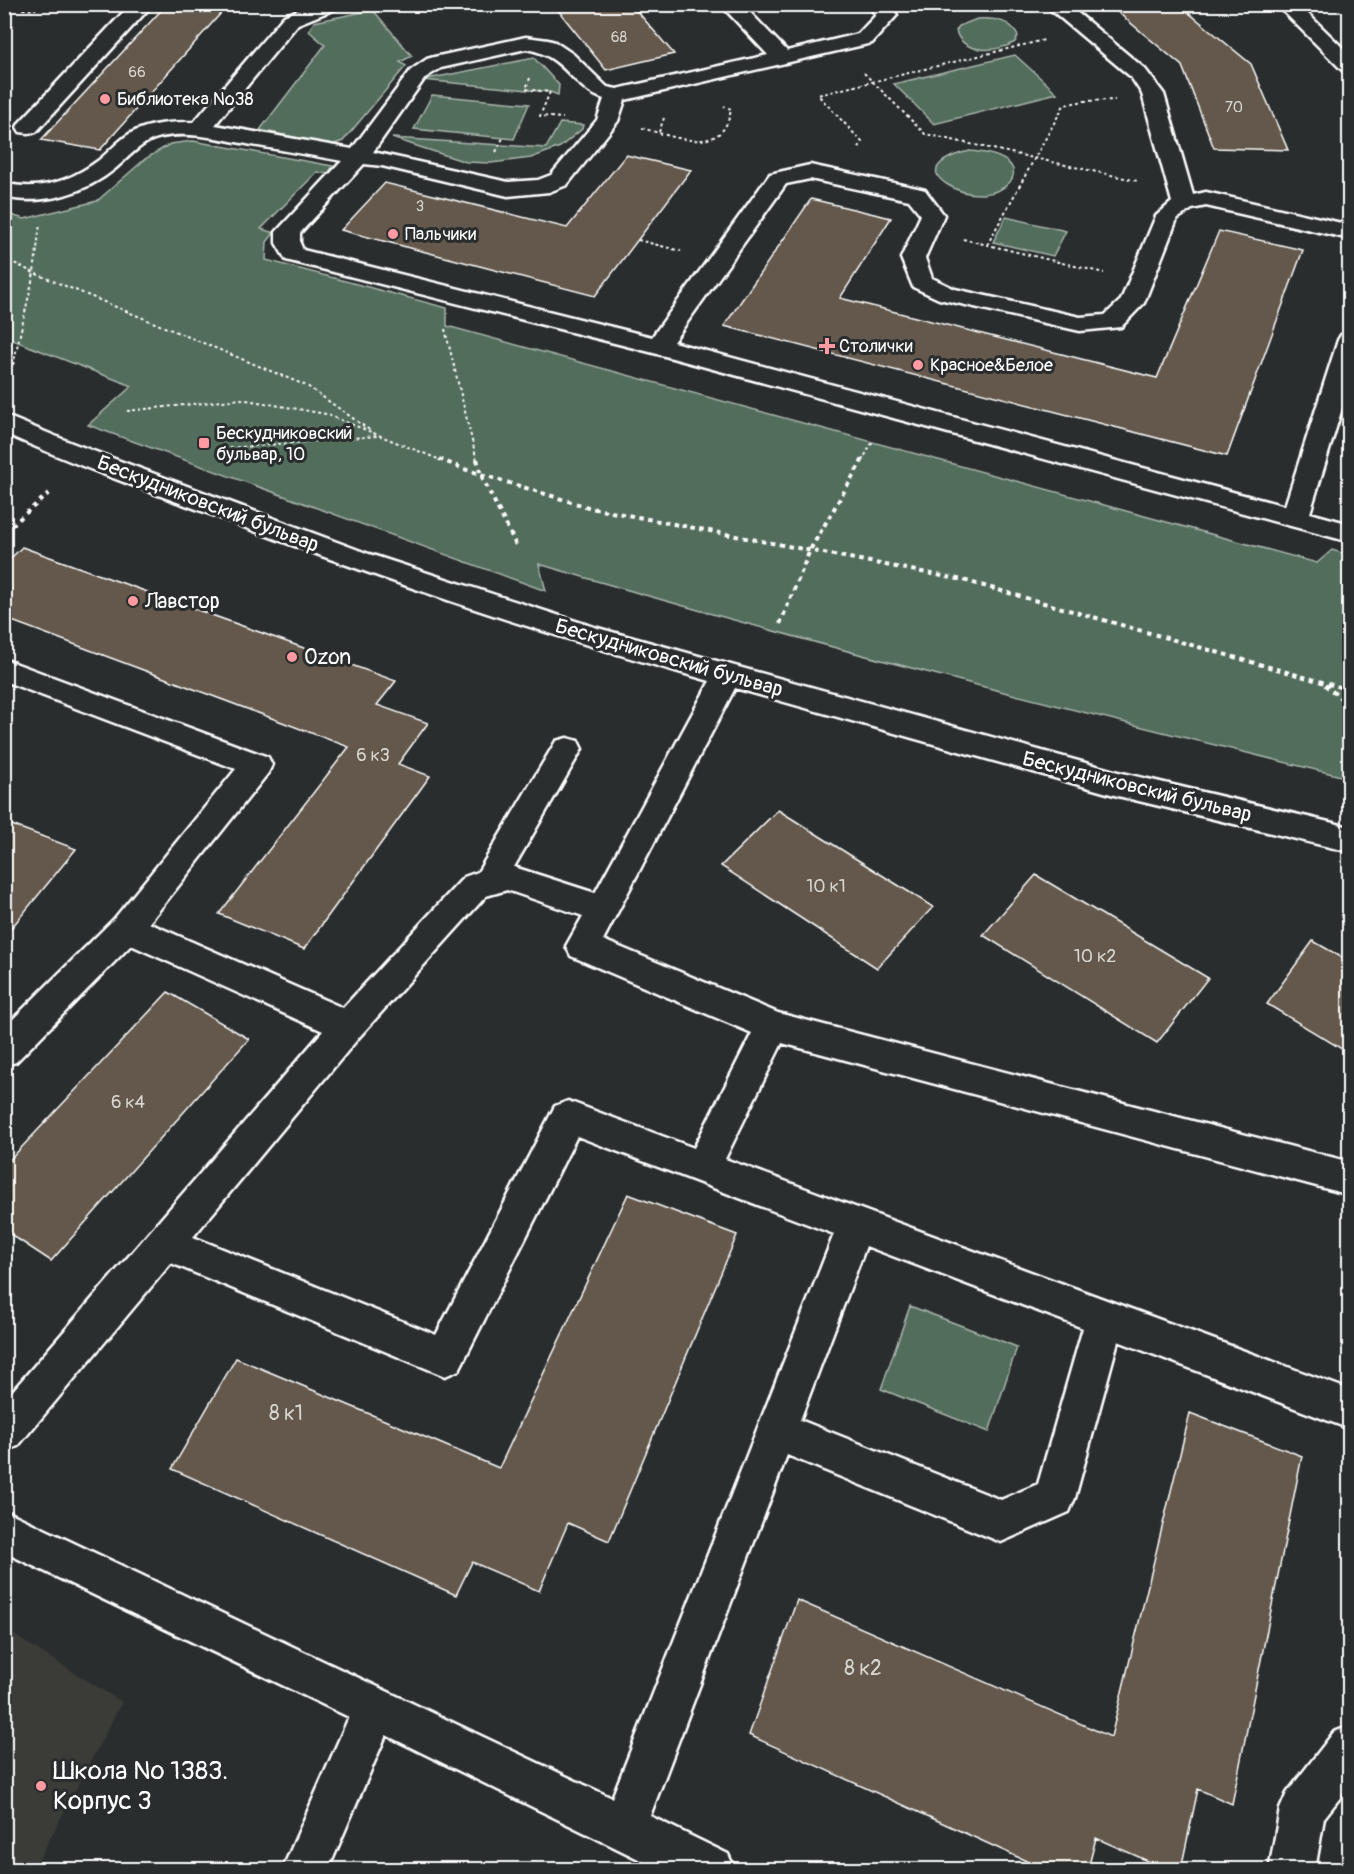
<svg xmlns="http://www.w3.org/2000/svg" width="1354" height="1874" viewBox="0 0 1354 1874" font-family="Pangolin,sans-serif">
<rect width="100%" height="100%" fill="#2a2d2e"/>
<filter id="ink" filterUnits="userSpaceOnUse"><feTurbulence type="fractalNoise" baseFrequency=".0167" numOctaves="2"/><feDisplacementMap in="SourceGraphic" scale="12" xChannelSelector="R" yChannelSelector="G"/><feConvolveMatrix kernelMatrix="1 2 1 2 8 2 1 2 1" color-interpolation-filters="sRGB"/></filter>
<g filter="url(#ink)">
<path fill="#3b3a37" d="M 4,1629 L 122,1702 L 34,1869 L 5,1869 Z"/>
<path fill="#536d5c" stroke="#a9b6ae" stroke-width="1.5" d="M 373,10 L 412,56 L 400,62 L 406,66 L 343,141 L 332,145 L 260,130 L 325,45 L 309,31 L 314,22 Z
M 977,19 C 992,18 1011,19 1018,36 L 1015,42 C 999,52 963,55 956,31 L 959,26 Z
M 1015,55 L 1057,93 L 934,124 L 894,84 Z
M 534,58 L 559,85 L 558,95 L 550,92 L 422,80 Z
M 432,95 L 529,104 L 514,139 L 414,129 Z
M 560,123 L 583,125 L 582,129 L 560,147 L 531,158 L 491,163 L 466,162 L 392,138 L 546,148 Z
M 193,141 L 333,166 L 328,174 L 317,172 L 261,229 L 274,233 L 267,242 L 266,260 L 447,308 L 447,326 L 1317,563 L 1332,550 L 1349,555 L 1349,778 C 1078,712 807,644 539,564 L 546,591 L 88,425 L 132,386 L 5,337 L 5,213 L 24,219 L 97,201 L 145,159 L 170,144 Z
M 970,151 C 1054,158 999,216 948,185 C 919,168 952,154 970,151 Z
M 1006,217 L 1066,231 L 1053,256 L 993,242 Z
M 910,1306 L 1017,1347 L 989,1432 L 881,1389 Z"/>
<path fill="#64594c" stroke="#fff" stroke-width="1.5" d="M 167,4 L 229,4 L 100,150 L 41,140 Z
M 553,4 L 631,4 L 674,54 L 606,70 Z
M 1108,4 L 1178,4 L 1251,64 L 1288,150 L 1214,148 L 1182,66 Z
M 626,155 L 691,170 L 595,296 L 341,230 L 385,183 L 567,228 Z
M 811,199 L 891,218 L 840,298 L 1157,378 L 1219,231 L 1303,250 L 1227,456 L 724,326 Z
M 22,547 L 396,681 L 377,705 L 428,723 L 398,764 L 430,776 L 304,949 L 219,914 L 349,747 L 4,618 L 4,565 Z
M 778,810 L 933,907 L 877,968 L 721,866 Z
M 4,822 L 76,849 L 4,937 Z
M 1036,875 L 1208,978 L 1157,1043 L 983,935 Z
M 1313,941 L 1350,962 L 1350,1054 L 1267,1004 Z
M 168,992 L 249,1039 L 51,1261 L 4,1230 L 4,1166 Z
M 628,1194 L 737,1235 L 609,1541 L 568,1523 L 539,1591 L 472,1562 L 456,1595 L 172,1469 L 236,1358 L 499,1468 Z
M 1190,1413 L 1302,1456 L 1232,1804 L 1198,1789 L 1181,1869 L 1166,1869 L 1096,1838 L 1088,1869 L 1044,1869 L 749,1735 L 797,1600 L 1111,1737 Z"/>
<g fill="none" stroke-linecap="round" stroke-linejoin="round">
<g stroke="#fff" stroke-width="5">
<path id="minor" d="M 131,4 L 153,4 L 36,132 L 28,133 L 20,132 L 17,127 L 20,122 Z
M 312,4 L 341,4 L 338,8 L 298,24 L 215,125 L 352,149 L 411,70 L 427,59 L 434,57 L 526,37 L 548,40 L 555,42 L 573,54 L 607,87 L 617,89 L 768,55 L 720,4 L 742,4 L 787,51 L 858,34 L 876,15 L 868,4 L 889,4 L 897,15 L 872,43 L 625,100 L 618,121 L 567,185 L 549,192 L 508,196 L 382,166 L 364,164 L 300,233 L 300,243 L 303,250 L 652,337 L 770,174 L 810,165 L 917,188 L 925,190 L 944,215 L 925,258 L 932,278 L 955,289 L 1080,317 L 1105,315 L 1121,300 L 1156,216 L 1172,202 L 1142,94 L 1131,77 L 1044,4 L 1067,4 L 1145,69 L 1164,94 L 1193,195 L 1206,192 L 1350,225 L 1350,239 L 1206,206 L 1192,209 L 1177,219 L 1144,303 L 1121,327 L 1080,331 L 939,299 L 913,287 L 901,258 L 921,215 L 909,200 L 810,179 L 786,184 L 673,342 L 1285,506 L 1338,340 L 1341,335 L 1350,333 L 1350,382 L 1310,513 L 1350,524 L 1350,542 L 650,352 L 286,260 L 276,243 L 276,232 L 342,161 C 311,155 279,150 247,144 C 219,139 189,131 161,137 C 142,141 130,156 116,168 C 86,193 43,206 4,197 L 4,183 C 39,192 71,181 99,160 C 110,151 119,140 131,133 C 150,123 173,122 194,122 L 284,16 ZM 526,49 C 566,55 572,89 604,99 L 597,120 L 556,169 L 551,175 L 538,180 L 508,182 L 373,152 L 425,78 L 441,68 Z
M 1276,4 L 1298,4 L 1350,55 L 1350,73 L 1343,71 Z
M 4,415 L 72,443 L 369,554 L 594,627 L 1118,772 L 1350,827 L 1350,852 L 1118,796 L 735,688 L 603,940 L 778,1013 L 1350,1162 L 1350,1195 L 782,1043 L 725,1159 L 1350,1390 L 1350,1429 L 1118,1341 L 1075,1498 L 1069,1512 L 1001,1542 L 787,1455 L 650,1816 L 728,1854 L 735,1870 L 661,1870 L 386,1735 L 328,1870 L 282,1870 L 349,1717 L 4,1552 L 4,1510 L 612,1798 L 834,1234 L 577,1136 L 459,1370 L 445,1376 L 171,1263 L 18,1446 L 4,1452 L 4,1401 L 323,1031 L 131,945 L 16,1062 L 4,1066 L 4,1028 L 114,919 L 236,769 L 4,681 L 4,659 L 268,757 L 272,765 L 268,773 L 149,923 L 343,1008 L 464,877 L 478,872 L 556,741 L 567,738 L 578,741 L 582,749 L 514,867 L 595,893 L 710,681 C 539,633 372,577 207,513 C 139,488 71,463 4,433 ZM 507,890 L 583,916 L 566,946 L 571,956 L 752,1033 L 694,1148 L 568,1101 L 555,1106 L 436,1335 L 193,1237 L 360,1036 L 486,896 ZM 866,1246 L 1083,1328 L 1038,1484 L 1001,1500 L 800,1420 Z
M 1350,1726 L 1350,1785 L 1324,1818 L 1315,1870 L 1269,1870 L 1280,1809 L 1287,1793 L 1334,1732 Z"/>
</g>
<path stroke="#fff" stroke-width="2" stroke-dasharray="3 3" stroke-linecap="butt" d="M 27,4 L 23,9 L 34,10 L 40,4
M 864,73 L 925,134 L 1138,181
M 530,78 L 526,89 L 550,92 L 540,116 L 563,118
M 642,128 C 674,137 724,158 731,109 L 724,106
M 659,132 L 664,118
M 859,148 L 862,142 L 818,95 L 1044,40
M 496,152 L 503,138
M 963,239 L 1104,273
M 638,240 L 681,251
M 987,245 L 1064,105 L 1084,101 L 1115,100
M 4,258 L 34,273 L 307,386 L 371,431
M 445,329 L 477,461
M 13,365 L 34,273 L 40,224
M 127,411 L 241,399 L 326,414 L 443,461
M 230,448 L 378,436
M 862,461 L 873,441"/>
<path stroke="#fff" stroke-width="4" stroke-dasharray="4.5 4.5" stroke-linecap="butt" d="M 439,459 L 464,469 L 591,508 L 963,580 L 1350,690
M 477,459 L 481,475 L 517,547
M 4,527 L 9,528 L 49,493
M 780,624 L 810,550 L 863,459
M 1325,685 L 1350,706"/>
<use href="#minor" fill="#2a2d2e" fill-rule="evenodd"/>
</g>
</g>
<g fill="#ff9aa2" stroke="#2a2d2e" stroke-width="2">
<circle cx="105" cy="99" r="6"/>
<circle cx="393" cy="234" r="6"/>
<path d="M824 337h6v6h6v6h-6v6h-6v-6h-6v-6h6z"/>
<circle cx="918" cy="365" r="6"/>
<rect x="198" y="437" width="12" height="12" rx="3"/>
<circle cx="133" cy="601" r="6"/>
<circle cx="292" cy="657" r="6"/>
<circle cx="41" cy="1786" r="6"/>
</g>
<g text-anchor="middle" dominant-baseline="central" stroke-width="6" stroke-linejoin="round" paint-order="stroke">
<g font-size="15" fill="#d8d6d2">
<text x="619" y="37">68</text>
<text x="137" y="72">66</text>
<text x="1234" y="107">70</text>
<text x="420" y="206">3</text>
</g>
<g font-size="18" fill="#fff" stroke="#2a2d2e" text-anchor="start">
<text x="117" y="99">Библиотека №38</text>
<text x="405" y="234">Пальчики</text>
<text x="839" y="346">Столички</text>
<text x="930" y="365">Красное&amp;Белое</text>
<text x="216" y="433">Бескудниковский<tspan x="216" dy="21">бульвар, 10</tspan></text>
</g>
<g font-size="18" fill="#d8d6d2">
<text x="373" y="755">6 к3</text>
<text x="826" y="886">10 к1</text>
<text x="1095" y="956">10 к2</text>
<text x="128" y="1102">6 к4</text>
</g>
<g font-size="21" fill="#fff" stroke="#2a2d2e">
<text transform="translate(208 504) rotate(21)">Бескудниковский бульвар</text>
<text transform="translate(669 658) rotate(16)">Бескудниковский бульвар</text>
<text transform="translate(1137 787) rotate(14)">Бескудниковский бульвар</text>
</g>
<g font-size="21" fill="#fff" stroke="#2a2d2e" text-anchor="start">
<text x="145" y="601">Лавстор</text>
<text x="304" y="657">Ozon</text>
</g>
<g font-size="21" fill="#d8d6d2">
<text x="286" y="1413">8 к1</text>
<text x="863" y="1668">8 к2</text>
</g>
<g font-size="26" fill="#fff" stroke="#2a2d2e" text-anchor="start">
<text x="53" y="1771">Школа № 1383.<tspan x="53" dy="30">Корпус 3</tspan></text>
</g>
</g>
<rect width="1354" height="1874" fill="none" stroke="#2a2d2e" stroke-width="24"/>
<rect x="12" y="12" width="1330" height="1850" fill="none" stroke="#fff" stroke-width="2" filter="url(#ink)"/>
</svg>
